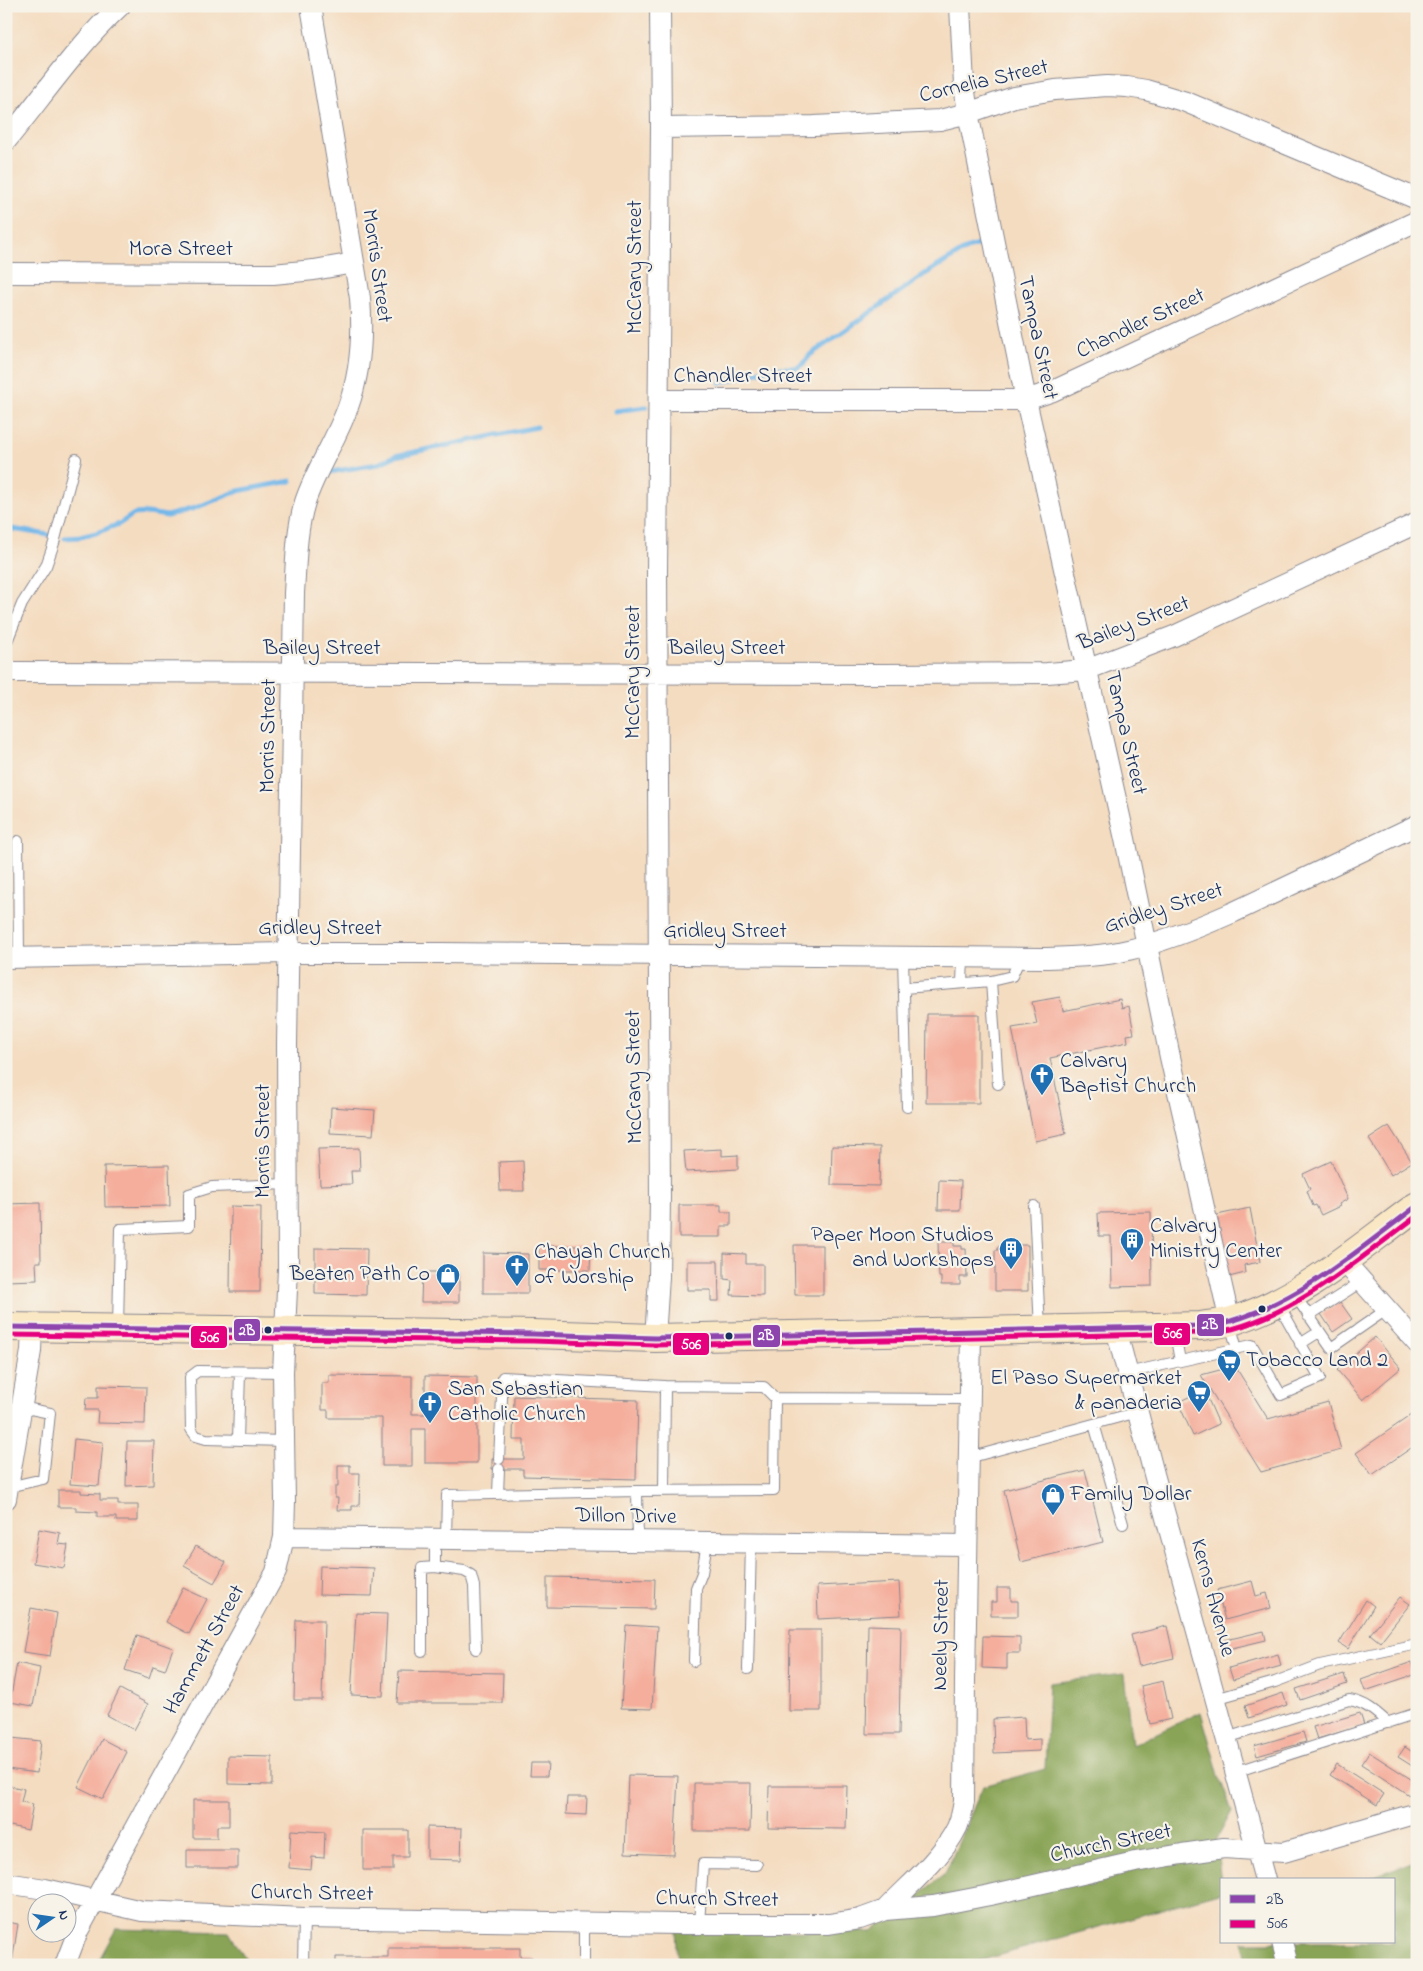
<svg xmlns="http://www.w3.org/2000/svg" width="1423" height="1971" viewBox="0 0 1423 1971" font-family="'Indie Flower',sans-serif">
<rect width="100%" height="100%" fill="#f7f3e8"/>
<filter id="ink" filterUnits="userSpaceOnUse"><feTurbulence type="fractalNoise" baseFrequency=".02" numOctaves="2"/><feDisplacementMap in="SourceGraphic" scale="10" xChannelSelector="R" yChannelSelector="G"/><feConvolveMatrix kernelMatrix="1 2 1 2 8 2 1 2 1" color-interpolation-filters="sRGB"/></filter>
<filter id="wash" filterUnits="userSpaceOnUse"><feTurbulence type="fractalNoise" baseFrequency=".0096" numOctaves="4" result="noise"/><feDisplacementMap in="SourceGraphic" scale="20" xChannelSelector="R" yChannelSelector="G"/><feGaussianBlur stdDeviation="1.12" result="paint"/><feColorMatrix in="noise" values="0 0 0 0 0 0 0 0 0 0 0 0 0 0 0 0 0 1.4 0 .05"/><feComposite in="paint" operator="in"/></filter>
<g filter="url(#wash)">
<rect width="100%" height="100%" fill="#f4dcc0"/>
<path fill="#89a456" stroke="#526a5a" d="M 1124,1674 L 1132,1745 L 1201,1712 L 1220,1779 L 1232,1811 L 1216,1841 L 1222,1892 L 965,1965 L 678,1965 L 676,1930 L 871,1932 L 945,1874 L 983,1786 L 1045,1769 L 1049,1683 Z
M 1417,1860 L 1417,1965 L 1249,1965 L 1242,1942 L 1394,1942 L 1394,1880 L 1364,1880 Z
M 116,1929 L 229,1932 L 249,1965 L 96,1965 Z"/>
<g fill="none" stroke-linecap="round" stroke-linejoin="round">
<path stroke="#73b7e9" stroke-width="5" d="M 720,383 L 771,368 L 797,368 L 804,363 L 810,355 L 925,274 L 968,248 L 983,243
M 615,411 L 646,407
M 330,472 L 378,464 L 395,456 L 537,427
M 6,528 L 49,535
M 65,538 L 80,537 L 96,533 L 119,524 L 134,514 L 148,513 L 167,516 L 195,508 L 238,491 L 291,481"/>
</g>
<g id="blocks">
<path fill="#f5ae9c" d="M 1060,997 L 1063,1011 L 1120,999 L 1122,1008 L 1129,1006 L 1134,1034 L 1127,1035 L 1128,1042 L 1050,1058 L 1066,1134 L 1035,1141 L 1012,1028 L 1037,1024 L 1032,1002 Z
M 927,1014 L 979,1014 L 979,1103 L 926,1103 Z
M 331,1107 L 375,1110 L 373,1135 L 330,1133 Z
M 1389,1126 L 1412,1162 L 1391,1175 L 1369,1139 Z
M 832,1146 L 880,1147 L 879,1186 L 831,1185 Z
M 359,1148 L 360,1171 L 351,1171 L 352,1184 L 320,1185 L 318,1149 Z
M 722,1149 L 722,1156 L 738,1155 L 738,1169 L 686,1172 L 684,1151 Z
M 523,1161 L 524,1191 L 500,1191 L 499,1162 Z
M 1331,1161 L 1348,1199 L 1339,1204 L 1340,1206 L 1321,1215 L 1316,1205 L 1313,1206 L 1307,1191 L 1310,1189 L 1303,1174 Z
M 169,1165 L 170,1206 L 105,1207 L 104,1166 Z
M 939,1180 L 961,1181 L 960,1210 L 938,1210 Z
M 40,1203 L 41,1262 L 36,1262 L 37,1280 L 6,1281 L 6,1204 Z
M 679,1205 L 721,1205 L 721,1212 L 731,1212 L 731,1226 L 721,1226 L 721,1237 L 679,1237 Z
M 231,1206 L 261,1207 L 260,1292 L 230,1292 Z
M 1250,1208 L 1260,1262 L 1244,1265 L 1245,1273 L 1229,1277 L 1217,1215 Z
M 1151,1212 L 1152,1286 L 1112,1287 L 1111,1236 L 1099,1236 L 1098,1213 Z
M 938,1242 L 954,1242 L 954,1246 L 962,1246 L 962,1249 L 966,1249 L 967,1277 L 960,1277 L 960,1285 L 941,1285 L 941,1277 L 939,1277 Z
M 794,1245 L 823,1245 L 823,1295 L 795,1295 Z
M 1019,1245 L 1028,1245 L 1028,1291 L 995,1291 L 995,1250 L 998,1250 L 998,1246 L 1004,1246 L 1004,1250 L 1019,1250 Z
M 539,1246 L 591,1246 L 590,1270 L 539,1270 Z
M 315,1248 L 367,1249 L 366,1295 L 315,1294 Z
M 483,1253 L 528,1254 L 528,1293 L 483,1293 Z
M 724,1253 L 746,1254 L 746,1264 L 763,1264 L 763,1296 L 731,1295 L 732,1280 L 724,1279 Z
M 687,1261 L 718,1261 L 719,1301 L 711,1301 L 711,1290 L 687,1290 Z
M 422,1272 L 459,1272 L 459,1302 L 421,1302 Z
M 1340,1302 L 1352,1319 L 1333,1332 L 1321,1314 Z
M 1375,1337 L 1401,1368 L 1363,1400 L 1337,1370 Z
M 1235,1366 L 1268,1419 L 1328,1402 L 1341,1450 L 1261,1472 L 1201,1375 Z
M 329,1375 L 412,1376 L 412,1414 L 425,1414 L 425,1376 L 477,1377 L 477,1463 L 425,1463 L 425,1429 L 412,1429 L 412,1466 L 382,1466 L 382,1418 L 328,1418 L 328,1410 L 322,1410 L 322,1383 L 329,1383 Z
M 98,1386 L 146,1387 L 145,1424 L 97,1423 L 98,1410 L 85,1410 L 86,1398 L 98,1398 Z
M 1204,1390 L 1219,1424 L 1193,1436 L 1178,1402 Z
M 514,1396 L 638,1400 L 636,1479 L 523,1476 L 523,1469 L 492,1469 L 492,1459 L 524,1459 L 524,1440 L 513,1440 Z
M 1417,1411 L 1417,1444 L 1372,1475 L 1356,1453 Z
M 74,1439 L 103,1442 L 99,1486 L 70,1484 Z
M 127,1441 L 154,1441 L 153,1485 L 126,1486 Z
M 338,1465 L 350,1465 L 350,1473 L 360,1473 L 359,1506 L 352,1506 L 352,1510 L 337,1510 L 338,1498 L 335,1498 L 335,1487 L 338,1487 Z
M 1085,1470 L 1103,1542 L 1021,1562 L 1004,1490 Z
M 58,1490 L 81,1490 L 81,1493 L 100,1494 L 100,1500 L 118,1500 L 118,1505 L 138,1505 L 138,1521 L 116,1521 L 116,1517 L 97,1517 L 97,1512 L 76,1511 L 76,1507 L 58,1507 Z
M 39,1529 L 60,1533 L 58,1544 L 68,1545 L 64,1568 L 33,1563 Z
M 196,1546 L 226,1562 L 214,1583 L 184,1566 Z
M 320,1566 L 374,1568 L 372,1596 L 319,1595 Z
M 547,1577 L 655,1579 L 654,1609 L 547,1607 Z
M 1252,1581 L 1256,1596 L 1267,1593 L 1271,1608 L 1225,1620 L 1217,1590 Z
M 899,1582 L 901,1615 L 818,1619 L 817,1586 Z
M 183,1588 L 207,1599 L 189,1634 L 166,1622 Z
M 997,1588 L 1011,1588 L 1011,1601 L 1018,1601 L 1018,1616 L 991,1616 L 991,1602 L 997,1602 Z
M 1400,1597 L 1410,1604 L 1380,1642 L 1370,1634 Z
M 1366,1600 L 1374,1606 L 1348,1649 L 1339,1643 Z
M 31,1608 L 57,1613 L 50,1656 L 23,1652 Z
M 356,1613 L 387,1614 L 383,1696 L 351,1695 Z
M 296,1620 L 324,1620 L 322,1700 L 294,1700 Z
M 626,1625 L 657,1627 L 652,1709 L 621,1708 Z
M 868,1625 L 901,1626 L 899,1734 L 866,1734 Z
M 1167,1626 L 1174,1658 L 1139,1666 L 1131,1635 Z
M 790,1630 L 821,1630 L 821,1711 L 789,1711 Z
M 1264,1631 L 1266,1640 L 1228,1649 L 1226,1640 Z
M 137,1635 L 173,1648 L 165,1670 L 153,1666 L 149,1678 L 125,1670 Z
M 983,1636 L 1020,1637 L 1020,1653 L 1007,1653 L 1007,1669 L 982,1668 Z
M 1278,1654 L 1281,1666 L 1233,1680 L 1229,1668 Z
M 1412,1662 L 1416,1674 L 1365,1691 L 1361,1680 Z
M 17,1663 L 40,1668 L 33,1706 L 10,1702 Z
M 399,1671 L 503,1673 L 502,1703 L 397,1703 Z
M 1344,1674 L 1347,1684 L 1300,1700 L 1296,1689 Z
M 1163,1681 L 1171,1719 L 1150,1724 L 1141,1686 Z
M 120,1689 L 148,1704 L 134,1730 L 107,1715 Z
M 1283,1693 L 1287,1705 L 1249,1718 L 1245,1706 Z
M 1360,1713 L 1364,1725 L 1317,1739 L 1313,1727 Z
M 1024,1717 L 1025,1740 L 1040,1739 L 1040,1751 L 994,1753 L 993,1719 Z
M 1303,1732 L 1306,1742 L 1257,1756 L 1254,1746 Z
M 11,1738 L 41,1741 L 37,1773 L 7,1769 Z
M 102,1739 L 127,1752 L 103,1799 L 78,1787 Z
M 1405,1747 L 1417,1755 L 1417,1769 L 1398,1757 Z
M 1369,1752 L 1417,1783 L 1409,1795 L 1361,1764 Z
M 228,1756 L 272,1757 L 272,1785 L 228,1784 Z
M 531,1763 L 548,1763 L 547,1776 L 530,1776 Z
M 1337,1764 L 1384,1794 L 1377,1805 L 1330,1775 Z
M 628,1775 L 678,1776 L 674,1855 L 625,1853 Z
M 694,1783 L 751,1783 L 750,1831 L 694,1831 Z
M 6,1785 L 24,1789 L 21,1802 L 33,1804 L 28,1830 L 6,1825 Z
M 769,1786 L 847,1786 L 846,1829 L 768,1828 Z
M 567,1797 L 587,1797 L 586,1815 L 566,1814 Z
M 193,1800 L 229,1800 L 229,1826 L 217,1826 L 217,1838 L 193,1838 Z
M 427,1827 L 462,1828 L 461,1860 L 427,1859 Z
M 291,1830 L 325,1832 L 324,1858 L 312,1857 L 311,1870 L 289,1868 Z
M 363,1830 L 408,1830 L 408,1857 L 393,1857 L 393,1870 L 363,1870 Z
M 187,1850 L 238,1850 L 238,1868 L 187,1868 Z
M 6,1922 L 18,1924 L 12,1963 L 6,1963 Z
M 388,1948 L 520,1948 L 520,1957 L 532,1957 L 533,1965 L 336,1965 L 336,1957 L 388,1957 Z"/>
</g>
</g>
<g filter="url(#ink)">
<use href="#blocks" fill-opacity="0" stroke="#88868f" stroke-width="1"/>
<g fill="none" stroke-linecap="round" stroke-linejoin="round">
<g stroke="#88868f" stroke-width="12">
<path id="lane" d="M 6,644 L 22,604 L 46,566 L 54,543 L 76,459
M 18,841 L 19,957
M 903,957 L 907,1107
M 991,981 L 1012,976 L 1020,958
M 962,983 L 963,957
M 904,988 L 991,981 L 998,1084
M 1034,1206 L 1040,1329
M 1294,1294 L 1331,1348 L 1386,1310
M 1308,1316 L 1361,1282
M 1230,1323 L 1237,1349
M 118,1328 L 120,1229 L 189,1226 L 189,1194 L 212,1187 L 288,1184
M 1174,1328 L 1180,1361
M 1300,1344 L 1319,1332
M 283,1372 L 198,1371 L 190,1377 L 191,1429 L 196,1436 L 206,1439 L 284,1441
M 1127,1373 L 1252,1345 L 1281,1395 L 1320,1378 L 1278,1303
M 1094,1424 L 1123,1524
M 238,1440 L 240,1372
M 968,1458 L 1138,1412
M 499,1459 L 503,1377 L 665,1386 L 764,1387 L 775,1398
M 8,1487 L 43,1479 L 50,1413 L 21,1407
M 637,1491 L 774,1490 L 775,1398 L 969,1399
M 664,1491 L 665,1386
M 498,1494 L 499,1469
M 446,1539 L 447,1495 L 637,1491 L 638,1541
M 435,1567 L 464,1571 L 471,1575 L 474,1586 L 476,1649
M 422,1651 L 422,1568 L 435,1567 L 435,1538
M 694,1661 L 696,1588 L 702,1573 L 707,1542
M 748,1669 L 751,1543
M 1215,1699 L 1275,1682 L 1320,1665 L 1417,1644
M 1226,1738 L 1349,1700 C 1365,1702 1376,1712 1388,1723
M 1235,1772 L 1417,1713
M 699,1924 L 703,1864 L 757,1865
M 303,1965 L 304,1918
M 584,1965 L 584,1923"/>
</g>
<g stroke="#88868f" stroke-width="22">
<path id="street" d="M 960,6 L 964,85 L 968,113 L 1026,400 L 1125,839 L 1170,1057 L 1230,1322
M 661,128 L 814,126 L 940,120 L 968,113 L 1014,97 L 1055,90 L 1107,86 L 1127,87 L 1146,90 L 1186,102 L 1417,199
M 6,141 C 43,96 77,46 120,6
M 6,273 L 273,274 L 314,270 L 354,263
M 660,400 L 1026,400 L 1053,391 L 1417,221
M 6,672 L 883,674 L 1047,673 L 1086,670 L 1174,636 L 1417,523
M 6,958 L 289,953 L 440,953 L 1043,958 C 1071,957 1100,957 1128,950 C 1164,942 1200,927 1234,912 L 1417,825
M 1343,1260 L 1417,1343
M 1116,1329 L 1154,1474 L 1265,1880
M 655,1338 L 659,1277 L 660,1197 L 657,572 L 661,128 L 660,6
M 6,1499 L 31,1351 L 32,1328
M 284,1537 L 967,1545
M 6,1883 L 45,1889 L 142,1911 L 304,1918 L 678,1924 L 829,1924 L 860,1919 L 885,1910 L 933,1906 L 990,1895 L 1135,1862 L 1182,1854 L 1224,1848 L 1284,1852 L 1417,1813
M 885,1910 C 908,1886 936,1863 953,1835 C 960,1824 962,1813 964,1801 L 965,1680 L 971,1332
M 1282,1942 L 1288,1965
M 65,1965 L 78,1931 L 276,1572 L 284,1537 L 285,1501 L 283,1372 L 288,1269 L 287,1044 L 294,593 C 296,563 296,531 305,502 C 316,469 336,440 348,407 C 361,372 363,335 360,298 L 311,6"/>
</g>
<g stroke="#88868f" stroke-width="30">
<path id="secondary" d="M 6,1327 L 533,1334 L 655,1338 L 1201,1326 C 1211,1324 1222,1324 1232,1321 C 1301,1300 1359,1248 1417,1206"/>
</g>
<use href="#lane" stroke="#fff" stroke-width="10"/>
<use href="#street" stroke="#fff" stroke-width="20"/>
<use href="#secondary" stroke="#fae7c3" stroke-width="28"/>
<g stroke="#f7f3e8" stroke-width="9">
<path id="bus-1" d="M 6,1327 L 533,1334 L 655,1338 L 1201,1326 C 1211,1324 1222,1324 1231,1321 C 1302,1300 1359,1249 1417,1206"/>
</g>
<g stroke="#f7f3e8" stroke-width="9">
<path id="bus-2" d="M 6,1335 L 533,1341 L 655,1345 L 1202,1333 C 1212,1332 1222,1331 1232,1329 C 1302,1310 1360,1258 1417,1216"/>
</g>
<use href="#bus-1" stroke="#8e44ad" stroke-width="5"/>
<use href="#bus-2" stroke="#e5007d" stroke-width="5"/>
</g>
</g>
<defs>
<g id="church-pin" transform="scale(1.25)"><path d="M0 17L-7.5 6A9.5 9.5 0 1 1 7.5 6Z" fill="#1f6fb2" stroke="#f7f3e8"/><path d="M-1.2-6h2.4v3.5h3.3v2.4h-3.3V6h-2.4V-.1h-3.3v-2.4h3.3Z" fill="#fff"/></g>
<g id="building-pin" transform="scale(1.25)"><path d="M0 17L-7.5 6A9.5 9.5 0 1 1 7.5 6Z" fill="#1f6fb2" stroke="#f7f3e8"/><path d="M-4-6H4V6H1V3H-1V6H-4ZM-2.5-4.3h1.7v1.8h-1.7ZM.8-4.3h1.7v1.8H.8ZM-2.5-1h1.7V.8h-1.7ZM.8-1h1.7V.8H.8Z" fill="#fff"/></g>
<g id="shop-pin" transform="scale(1.25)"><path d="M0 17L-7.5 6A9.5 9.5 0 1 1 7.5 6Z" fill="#1f6fb2" stroke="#f7f3e8"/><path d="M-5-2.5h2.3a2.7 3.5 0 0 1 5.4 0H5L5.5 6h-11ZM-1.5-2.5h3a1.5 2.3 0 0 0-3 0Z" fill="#fff"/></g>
<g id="supermarket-pin" transform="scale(1.25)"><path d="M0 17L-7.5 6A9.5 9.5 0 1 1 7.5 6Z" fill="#1f6fb2" stroke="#f7f3e8"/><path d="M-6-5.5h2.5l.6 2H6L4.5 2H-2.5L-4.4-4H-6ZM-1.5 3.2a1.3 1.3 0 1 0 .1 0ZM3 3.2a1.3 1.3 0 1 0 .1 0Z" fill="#fff"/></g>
</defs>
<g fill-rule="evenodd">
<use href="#church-pin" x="1042" y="1075"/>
<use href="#building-pin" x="1132" y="1240"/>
<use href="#building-pin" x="1011" y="1249"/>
<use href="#church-pin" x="517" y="1266"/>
<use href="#shop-pin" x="448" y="1275"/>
<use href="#supermarket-pin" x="1229" y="1361"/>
<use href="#supermarket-pin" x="1199" y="1392"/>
<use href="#church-pin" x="430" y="1403"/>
<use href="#shop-pin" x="1053" y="1495"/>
</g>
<g fill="#1b2f5e" stroke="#f7f3e8" stroke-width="2">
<circle cx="1262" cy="1309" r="4.5"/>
<circle cx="268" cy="1330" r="4.5"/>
<circle cx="729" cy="1336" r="4.5"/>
</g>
<g text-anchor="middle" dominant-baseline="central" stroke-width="4.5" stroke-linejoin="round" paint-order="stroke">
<g font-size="22" fill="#1b2f5e" stroke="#f7f3e8">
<text transform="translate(984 82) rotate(-13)">Cornelia Street</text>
<text x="181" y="250">Mora Street</text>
<text transform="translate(376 266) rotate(82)">Morris Street</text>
<text transform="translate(636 267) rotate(-90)">McCrary Street</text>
<text transform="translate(1141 324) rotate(-25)">Chandler Street</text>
<text transform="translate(1037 338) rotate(78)">Tampa Street</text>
<text x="743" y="377">Chandler Street</text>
<text transform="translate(1134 624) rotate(-21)">Bailey Street</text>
<text x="322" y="649">Bailey Street</text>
<text x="727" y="649">Bailey Street</text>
<text transform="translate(634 672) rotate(-90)">McCrary Street</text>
<text transform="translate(1125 733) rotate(77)">Tampa Street</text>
<text transform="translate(269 736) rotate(-89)">Morris Street</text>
<text transform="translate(1164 909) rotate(-18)">Gridley Street</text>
<text x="320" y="929">Gridley Street</text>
<text x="725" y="932">Gridley Street</text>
<text transform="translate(635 1077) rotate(-91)">McCrary Street</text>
<text transform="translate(264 1141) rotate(-90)">Morris Street</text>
<text transform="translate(626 1517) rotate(1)">Dillon Drive</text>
<text transform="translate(1212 1598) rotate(75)">Kerns Avenue</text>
<text transform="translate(942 1635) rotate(-89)">Neely Street</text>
<text transform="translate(205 1650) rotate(-61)">Hammett Street</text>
<text transform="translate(1111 1844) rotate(-12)">Church Street</text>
<text transform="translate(312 1894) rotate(1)">Church Street</text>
<text transform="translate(717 1900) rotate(1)">Church Street</text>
</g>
<g font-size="22" fill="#1b2f5e" stroke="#f7f3e8" text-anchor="start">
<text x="1060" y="1062">Calvary<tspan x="1060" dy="25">Baptist Church</tspan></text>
<text x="1150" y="1227">Calvary<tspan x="1150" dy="25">Ministry Center</tspan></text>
<text x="994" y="1236" text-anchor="end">Paper Moon Studios<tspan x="994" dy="25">and Workshops</tspan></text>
<text x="534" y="1253">Chayah Church<tspan x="534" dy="25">of Worship</tspan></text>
<text x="430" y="1275" text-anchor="end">Beaten Path Co</text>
<text x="1246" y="1361">Tobacco Land 2</text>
<text x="1182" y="1379" text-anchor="end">El Paso Supermarket<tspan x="1182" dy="25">&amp; panaderia</tspan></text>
<text x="448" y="1390">San Sebastian<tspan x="448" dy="25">Catholic Church</tspan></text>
<text x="1070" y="1495">Family Dollar</text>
</g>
</g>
<g stroke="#f7f3e8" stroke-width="2">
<rect x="1196" y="1313" width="29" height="24" rx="5" fill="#8e44ad"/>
<rect x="233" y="1318" width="28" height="24" rx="5" fill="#8e44ad"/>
<rect x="1153" y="1322" width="38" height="24" rx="5" fill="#e5007d"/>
<rect x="752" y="1324" width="29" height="24" rx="5" fill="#8e44ad"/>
<rect x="190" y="1325" width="38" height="24" rx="5" fill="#e5007d"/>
<rect x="672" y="1332" width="38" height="24" rx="5" fill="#e5007d"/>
</g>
<g font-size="14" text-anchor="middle" font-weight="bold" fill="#fff">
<text x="1210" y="1329">2B</text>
<text x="247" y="1335">2B</text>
<text x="1172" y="1338">506</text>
<text x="766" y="1340">2B</text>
<text x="209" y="1342">506</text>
<text x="691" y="1349">506</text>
</g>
<rect width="1423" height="1971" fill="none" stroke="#f7f3e8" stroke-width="25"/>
<rect x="1220" y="1878" width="175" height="65" fill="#f7f3e8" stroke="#9fa5b1"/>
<rect x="1230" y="1895" width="25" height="8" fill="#8e44ad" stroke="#9fa5b1"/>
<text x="1266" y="1904" font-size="15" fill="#1b2f5e">2B</text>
<rect x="1230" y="1920" width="25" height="8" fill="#e5007d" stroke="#9fa5b1"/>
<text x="1266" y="1928" font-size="15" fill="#1b2f5e">506</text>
<g transform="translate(52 1918) rotate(77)"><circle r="24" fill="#f7f3e8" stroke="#9fa5b1"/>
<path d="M0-4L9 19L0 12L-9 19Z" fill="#1f6fb2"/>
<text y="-8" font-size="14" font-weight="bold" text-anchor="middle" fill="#1b2f5e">N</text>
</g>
</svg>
